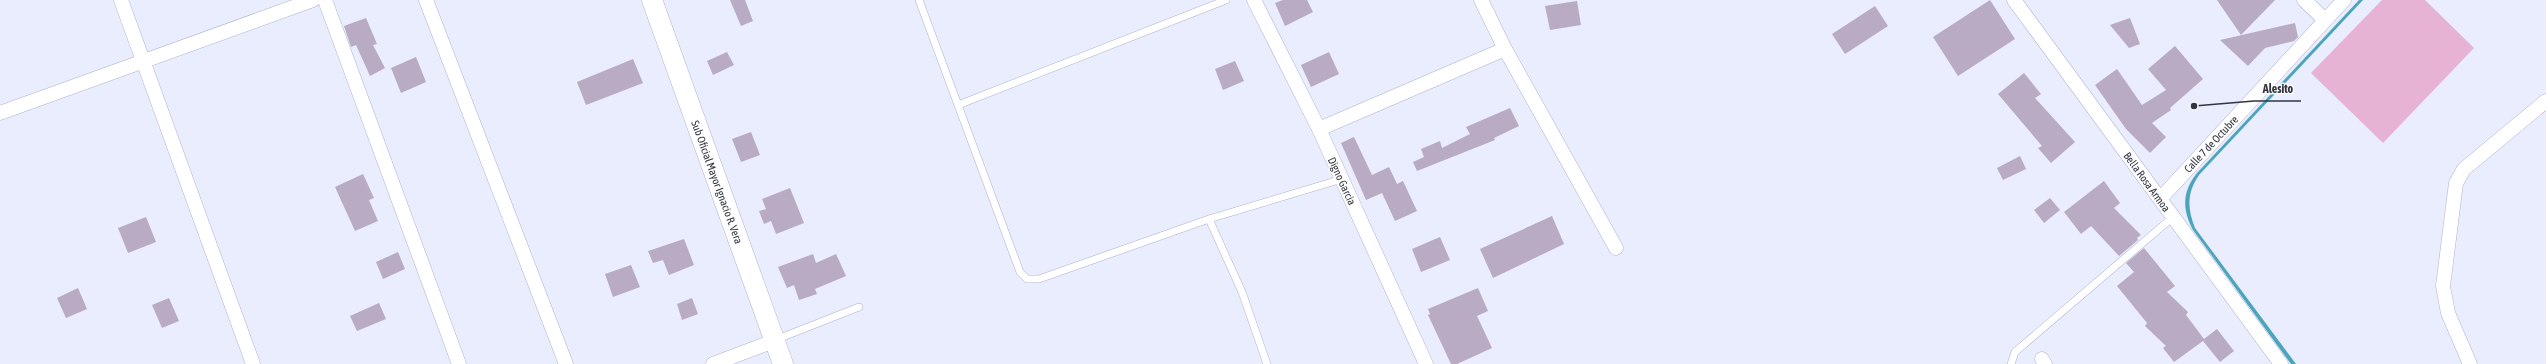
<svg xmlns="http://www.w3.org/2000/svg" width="2546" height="364" viewBox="0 0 2546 364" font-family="'Asap Condensed',sans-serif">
<rect width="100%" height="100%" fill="#eaedfd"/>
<path fill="#e7b3d5" d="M 2382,0 L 2425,0 L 2474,48 L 2383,143 L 2311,73 Z"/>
<path fill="#4ca5bd" d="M 2359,0 L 2363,0 L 2199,175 C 2187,193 2187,208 2195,228 L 2296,364 L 2291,364 L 2193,230 C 2182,209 2182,192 2197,173 Z"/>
<path fill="#b8abc3" d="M 730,0 L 745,0 L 753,21 L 741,26 Z
M 1283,0 L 1307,0 L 1313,12 L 1285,26 L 1275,3 Z
M 1990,0 L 2015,39 L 1958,76 L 1933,37 Z
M 2217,0 L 2275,0 L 2241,35 Z
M 1577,1 L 1581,25 L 1550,30 L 1545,6 Z
M 1875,6 L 1888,26 L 1845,54 L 1832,34 Z
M 366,18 L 377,44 L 373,45 L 385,68 L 370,76 L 356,45 L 351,47 L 344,26 Z
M 2130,18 L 2140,44 L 2129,48 L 2110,25 Z
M 2295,23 L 2298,37 L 2294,41 L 2265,48 L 2248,66 L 2220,40 Z
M 2175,46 L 2203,79 L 2170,108 L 2171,110 L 2152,123 L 2166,137 L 2150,153 L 2126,129 L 2095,85 L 2117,69 L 2142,105 L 2166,90 L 2148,69 Z
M 727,52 L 734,65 L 713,75 L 707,61 Z
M 1329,52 L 1339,74 L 1311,87 L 1301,65 Z
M 416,57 L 426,82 L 401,93 L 391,68 Z
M 633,59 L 643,83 L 586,105 L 577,82 Z
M 1235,61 L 1244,81 L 1223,90 L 1215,69 Z
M 2024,73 L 2041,94 L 2035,98 L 2075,142 L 2051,163 L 2038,148 L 2042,146 L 1998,94 Z
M 1510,108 L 1519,126 L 1494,138 L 1495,140 L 1417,171 L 1413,162 L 1424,157 L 1421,149 L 1440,141 L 1442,148 L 1470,134 L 1466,127 Z
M 751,132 L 760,155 L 741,162 L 732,139 Z
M 1354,137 L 1372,175 L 1389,167 L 1397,184 L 1403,181 L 1417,211 L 1395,221 L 1382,193 L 1366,200 L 1341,143 Z
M 2020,156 L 2026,169 L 2003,180 L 1997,168 Z
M 363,174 L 374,198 L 369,200 L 378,221 L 355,231 L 335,187 Z
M 2104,181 L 2120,203 L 2114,208 L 2141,235 L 2137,238 L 2138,240 L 2119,256 L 2091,226 L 2081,234 L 2064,212 Z
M 790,188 L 804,223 L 776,234 L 771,221 L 764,224 L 759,211 L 766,209 L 762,199 Z
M 2050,198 L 2060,210 L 2044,223 L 2034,210 Z
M 1552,216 L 1564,244 L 1493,278 L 1480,249 Z
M 146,217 L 156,242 L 128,253 L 118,228 Z
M 1440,237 L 1450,260 L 1421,272 L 1412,249 Z
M 684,239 L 694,265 L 669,275 L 663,260 L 653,263 L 648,251 Z
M 2144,248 L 2175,286 L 2167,292 L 2188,312 L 2186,315 L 2204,339 L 2217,329 L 2234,351 L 2220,362 L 2203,341 L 2174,362 L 2163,348 L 2166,346 L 2145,326 L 2147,323 L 2117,286 L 2134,272 L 2126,263 Z
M 398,252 L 405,269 L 383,279 L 376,262 Z
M 813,254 L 816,263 L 836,254 L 846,276 L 815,289 L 817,294 L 799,300 L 794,285 L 787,288 L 778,267 Z
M 631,265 L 640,287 L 613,297 L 605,274 Z
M 78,288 L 87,309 L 66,318 L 57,298 Z
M 1478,288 L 1488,311 L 1477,316 L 1492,348 L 1457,364 L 1451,364 L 1428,315 L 1430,314 L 1428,309 Z
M 169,298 L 179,321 L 162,328 L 152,305 Z
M 692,298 L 698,314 L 682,320 L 677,304 Z
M 379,303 L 386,319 L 357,331 L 350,316 Z"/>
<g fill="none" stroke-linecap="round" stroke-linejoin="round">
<g stroke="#afb3cc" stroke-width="8">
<path id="lane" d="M 919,0 L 1020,272 L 1027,279 L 1039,279 L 1209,219 L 1342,179
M 958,105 L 1226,0
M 1209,219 L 1242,292 L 1267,364
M 775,340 L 859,307
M 2011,364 L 2015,352 L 2173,217"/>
</g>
<g stroke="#afb3cc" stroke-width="15">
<path id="street" d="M 121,0 L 253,364
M 325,0 L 459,364
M 426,0 L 566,364
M 1254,0 L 1319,129 L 1426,364
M 1481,0 L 1505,49 L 1616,248
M 2014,0 L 2281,364
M 2304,0 L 2325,20
M 0,113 L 313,0
M 1319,129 L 1505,49
M 2160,199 L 2344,0
M 2042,359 L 2045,364
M 713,364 L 774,341
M 2470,364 L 2448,313 L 2443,286 L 2456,183 L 2464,169 L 2546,101"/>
</g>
<g stroke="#afb3cc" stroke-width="21">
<path id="secondary" d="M 652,0 L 783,364"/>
</g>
<use href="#lane" stroke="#fff" stroke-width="7"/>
<use href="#street" stroke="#fff" stroke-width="14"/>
<use href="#secondary" stroke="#fff" stroke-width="20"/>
</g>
<g text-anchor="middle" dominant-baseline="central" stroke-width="3" stroke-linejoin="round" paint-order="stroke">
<g font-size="11" fill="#33353f" stroke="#fbfbfb">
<text transform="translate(2211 144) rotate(-47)">Calle 7 de Octubre</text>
<text transform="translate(1342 181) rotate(65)">Digno Garcia</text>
<text transform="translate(717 182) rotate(70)">Sub Oficial Mayor Ignacio R. Vera</text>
<text transform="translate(2147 182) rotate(54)">Bella Rosa Armoa</text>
</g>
</g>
<path fill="none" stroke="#33353f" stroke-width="1.5" d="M2194 106L2254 101H2301"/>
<circle fill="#33353f" stroke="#fbfbfb" stroke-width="1.5" cx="2194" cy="106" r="4"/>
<g font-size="12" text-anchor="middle" font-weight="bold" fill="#33353f" stroke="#fbfbfb" stroke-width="3" stroke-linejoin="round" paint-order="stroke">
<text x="2278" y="93">Alesito</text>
</g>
</svg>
